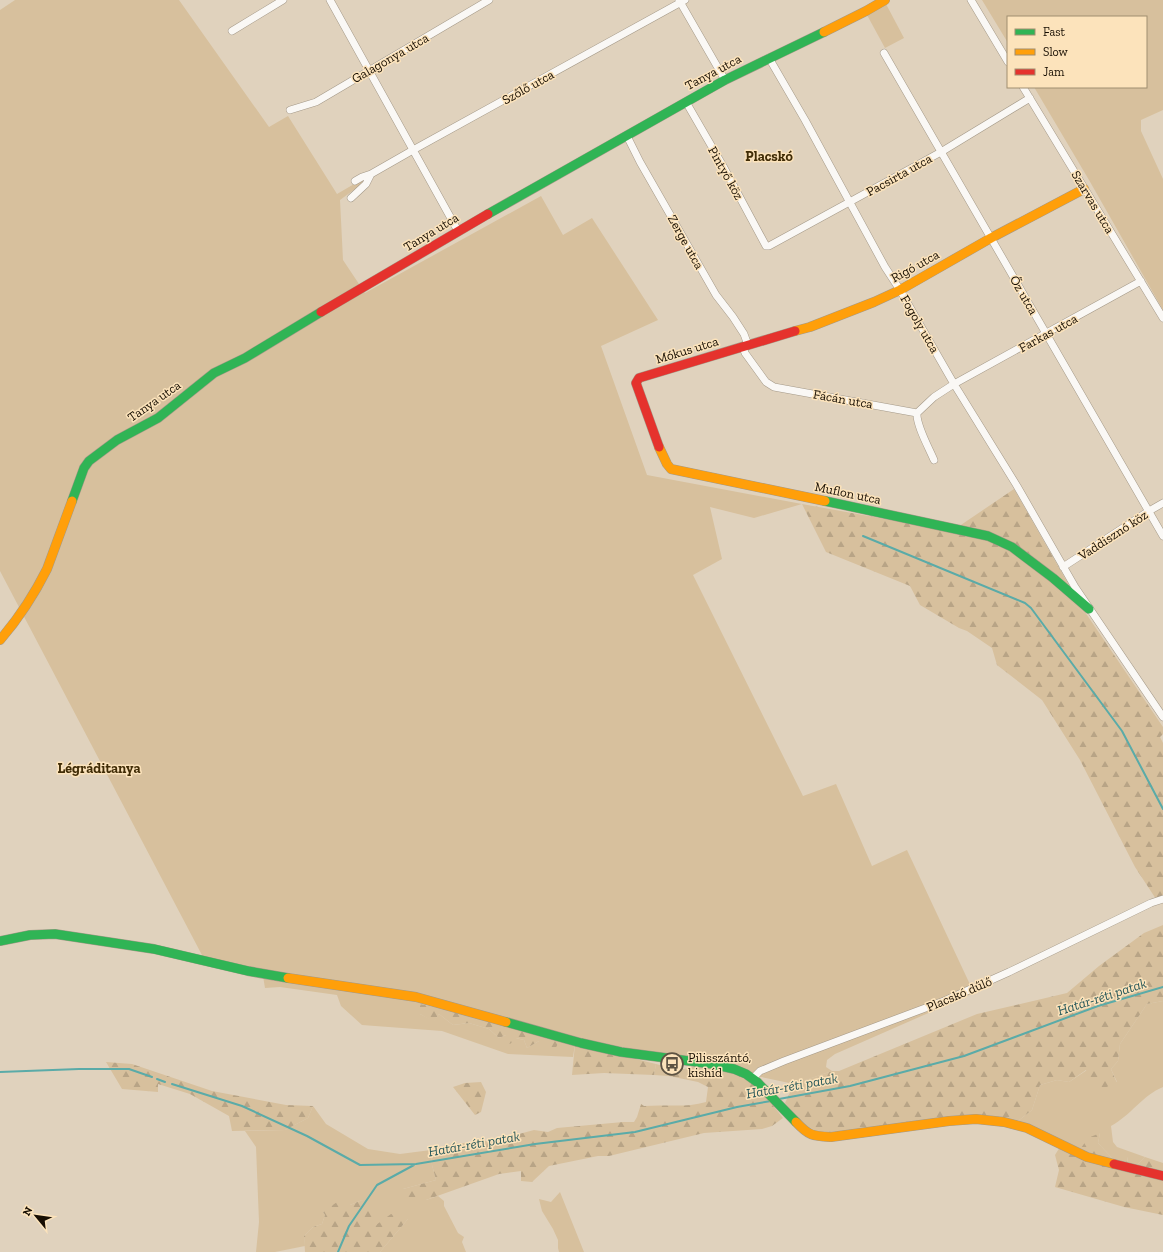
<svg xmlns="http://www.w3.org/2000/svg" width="1163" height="1252" viewBox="0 0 1163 1252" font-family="'Zilla Slab',serif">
<defs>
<pattern id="forest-firs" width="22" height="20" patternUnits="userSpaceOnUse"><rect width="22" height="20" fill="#d7c09d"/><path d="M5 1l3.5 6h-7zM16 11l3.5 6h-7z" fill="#b8a486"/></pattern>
</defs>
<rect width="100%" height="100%" fill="#e0d2bd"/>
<path fill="#d7c09d" d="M 15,0 L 179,0 L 269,127 L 288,116 L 337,194 L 361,180 L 365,179 L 363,183 L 340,200 L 343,260 L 365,293 L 541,196 L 563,235 L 592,218 L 658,320 L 601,346 L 647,475 L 802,504 L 754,518 L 710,507 L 722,559 L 693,575 L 803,796 L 836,784 L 872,866 L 907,850 L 974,993 L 835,1054 L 827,1060 L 826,1067 L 832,1071 L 794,1084 L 421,1004 L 420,1014 L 434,1021 L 439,1014 L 453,1025 L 469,1023 L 489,1029 L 499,1038 L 506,1035 L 516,1038 L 524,1040 L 527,1048 L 539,1041 L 560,1040 L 575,1044 L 573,1057 L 508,1054 L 442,1031 L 362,1025 L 341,1006 L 337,995 L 280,987 L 265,988 L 262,970 L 203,957 L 0,571 L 0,10 Z
M 982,0 L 1163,0 L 1163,110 L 1141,120 L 1141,131 L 1163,179 L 1163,310 L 1089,180 L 1034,87 L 1146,87 L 1146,17 L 1008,17 L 1008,43 Z
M 886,4 L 904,38 L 885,48 L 867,15 Z
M 1018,555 L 1078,601 L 1087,615 L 1011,557 Z
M 1163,1001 L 1163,1087 C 1143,1095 1130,1116 1111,1126 L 1113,1142 L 1117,1147 L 1145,1157 L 1137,1165 L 1127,1164 L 1128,1157 L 1119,1161 L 1114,1160 L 1098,1143 L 1100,1133 L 1079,1151 L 1018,1121 L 1032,1110 L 1040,1085 L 1057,1080 L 1069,1082 L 1087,1070 L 1117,1082 L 1111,1069 L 1118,1061 L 1120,1044 L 1147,1004 Z
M 656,1064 L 671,1068 L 669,1076 L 654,1075 Z
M 313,1106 L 326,1124 L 368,1149 L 400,1154 L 431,1150 L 432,1165 L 436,1180 L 403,1189 L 426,1200 L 438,1196 L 444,1201 L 444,1206 L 458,1233 L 464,1237 L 462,1242 L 466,1252 L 380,1252 L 408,1219 L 376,1225 L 362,1200 L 350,1205 L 323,1212 L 325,1215 L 322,1224 L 313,1227 L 304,1236 L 305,1246 L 275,1252 L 256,1252 L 259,1222 L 256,1147 L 245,1131 L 285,1130 L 308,1118 Z
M 560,1192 L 584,1252 L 559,1252 L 558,1248 L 558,1240 L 553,1229 L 542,1211 L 539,1199 L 551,1202 Z"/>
<path fill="url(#forest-firs)" d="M 1014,489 L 1078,601 L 1018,555 L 1012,557 L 1087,615 L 1163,727 L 1163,734 L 1160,737 L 1163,743 L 1163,897 L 1156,899 L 1135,867 L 1080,760 L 1042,700 L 997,665 L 992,648 L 967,631 L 959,628 L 920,605 L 910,586 L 826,552 L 802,504 L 952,531 Z
M 1163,925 L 1163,1001 L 1147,1004 L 1120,1044 L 1118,1061 L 1111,1069 L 1117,1083 L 1096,1091 L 1086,1070 L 1069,1082 L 1057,1080 L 1040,1085 L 1032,1110 L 1018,1121 L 986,1115 L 954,1116 L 852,1130 L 819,1133 L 801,1122 L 785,1103 L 794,1084 L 832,1071 L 839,1071 L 977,1014 L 1067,993 L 1099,966 L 1144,933 Z
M 420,1004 L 492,1019 L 560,1040 L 554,1051 L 539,1041 L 527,1048 L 524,1040 L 516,1038 L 510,1044 L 506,1042 L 506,1035 L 499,1038 L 489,1029 L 469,1023 L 453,1025 L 439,1014 L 434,1022 L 420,1014 Z
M 575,1044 L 656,1064 L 654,1075 L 604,1073 L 572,1075 Z
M 106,1062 L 132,1064 L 212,1091 L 286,1105 L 313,1106 L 308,1118 L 285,1130 L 232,1131 L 229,1116 L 190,1094 L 158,1084 L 158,1092 L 122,1089 Z
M 703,1064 L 741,1073 L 759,1088 L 783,1118 L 772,1126 L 762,1129 L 704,1133 L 609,1156 L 598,1156 L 549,1166 L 532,1182 L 521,1181 L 521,1171 L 499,1174 L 426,1200 L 401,1201 L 403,1189 L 436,1180 L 432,1165 L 431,1150 C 439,1146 445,1147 454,1144 L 515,1138 L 519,1134 L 534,1130 L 548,1132 L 557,1128 L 623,1122 L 634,1122 L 637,1117 L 641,1104 L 644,1106 C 665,1104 686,1108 706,1102 L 708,1087 L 698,1082 L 669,1076 L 671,1068 L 684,1069 Z
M 481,1082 L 486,1092 L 481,1112 L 475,1115 L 453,1087 L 465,1083 Z
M 1100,1133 L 1098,1143 L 1114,1160 L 1119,1161 L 1123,1156 L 1128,1156 L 1127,1164 L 1137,1165 L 1145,1157 L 1163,1163 L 1163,1215 L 1124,1207 L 1055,1187 L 1059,1170 L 1055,1155 L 1063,1142 L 1079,1151 L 1088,1138 Z
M 362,1200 L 375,1209 L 376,1225 L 391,1214 L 408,1219 L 380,1252 L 305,1252 L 304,1236 L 313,1227 L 322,1224 L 325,1215 L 323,1212 L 337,1202 L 350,1205 Z"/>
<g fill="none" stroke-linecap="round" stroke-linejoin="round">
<path stroke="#5aaba8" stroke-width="2" d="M 863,536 L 1025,603 L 1031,608 L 1122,731 L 1163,809
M 0,1072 L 79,1069 L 129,1069 L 152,1077
M 157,1079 L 165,1082
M 172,1084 L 242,1106 L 307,1136 L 360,1165 L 416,1164 L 535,1144 L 635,1132 L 737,1107 L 771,1101
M 779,1099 L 850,1086 L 964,1056 L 1098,1006 L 1163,987
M 338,1252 L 349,1226 L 377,1185 L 414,1165"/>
<g stroke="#a49988" stroke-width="8">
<path id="street" d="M 330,0 L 458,231
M 679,0 L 725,80
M 971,0 L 1008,62
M 232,31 L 283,0
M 884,53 L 1163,536
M 769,58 L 805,120 L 885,267 L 900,290 L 954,384 L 1017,486 L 1075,587 L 1163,717
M 1023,87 L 1163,318
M 686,102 L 723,166 L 766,246 L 769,246 L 941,152 L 1030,98
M 290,110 L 316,102 L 489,0
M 627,136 L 640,162 L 716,295 L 733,317 L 744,334 L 748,345
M 355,181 L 362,177 L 371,174
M 351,198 L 366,184 L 371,174 L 413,150 L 685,0
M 743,347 L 745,353 L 766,382 L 774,387 L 917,413 L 934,397 L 954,384 L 1141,281
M 917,413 C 916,425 929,448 934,460
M 1063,567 L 1149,511 L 1163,503
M 752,1079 L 760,1071 L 784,1061 L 944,1001 L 1009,972 L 1151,903 L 1163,899"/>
</g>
<g stroke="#a49988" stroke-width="10">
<path id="fast" d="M 488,214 L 725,80 L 824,32
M 72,501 L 84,468 L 89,461 L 117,440 L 158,418 L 214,373 L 245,358 L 321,312
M 825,501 L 988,536 L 1012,547 L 1053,578 L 1089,609
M 0,941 L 30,935 L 55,934 L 154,949 L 248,971 L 288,978
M 506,1022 L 581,1043 L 621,1052 L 712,1064 L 734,1069 L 746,1074 L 757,1082 L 796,1122"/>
</g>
<g stroke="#a49988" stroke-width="10">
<path id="slow" d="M 824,32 L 866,11 L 885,0
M 795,331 L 810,327 L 874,302 L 900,290 L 991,238 L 1084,189
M 659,447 L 667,464 L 671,469 L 825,501
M 0,640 C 19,618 34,595 47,569 L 72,501
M 288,978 L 416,997 L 506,1022
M 796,1122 C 809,1136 813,1136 831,1137 L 949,1121 L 976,1119 L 1004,1122 L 1027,1128 L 1087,1157 L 1114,1164"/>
</g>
<g stroke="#a49988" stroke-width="10">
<path id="jam" d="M 321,312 L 488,214
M 659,447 L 636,383 L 639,378 L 795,331
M 1114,1164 L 1163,1176"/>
</g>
<use href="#street" stroke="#faf8f5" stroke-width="7"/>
<use href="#fast" stroke="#30b455" stroke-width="9"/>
<use href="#slow" stroke="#ff9f0a" stroke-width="9"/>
<use href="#jam" stroke="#e5322d" stroke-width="9"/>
</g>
<defs>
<g id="bus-ring" transform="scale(1.15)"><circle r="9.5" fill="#fce3bb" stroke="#5d5343" stroke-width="1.5"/><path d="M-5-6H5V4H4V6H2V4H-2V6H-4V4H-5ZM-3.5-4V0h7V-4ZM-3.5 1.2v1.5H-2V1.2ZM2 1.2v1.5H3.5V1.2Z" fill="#5d5343"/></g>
</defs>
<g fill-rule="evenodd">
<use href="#bus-ring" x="672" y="1064"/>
</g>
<g text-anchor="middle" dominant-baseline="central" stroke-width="3" stroke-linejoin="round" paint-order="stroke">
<g font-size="13" fill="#170e02" stroke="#fce3bb">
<text transform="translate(390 58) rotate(-30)">Galagonya utca</text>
<text transform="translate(713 72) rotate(-28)">Tanya utca</text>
<text transform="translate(528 87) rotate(-29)">Szőlő utca</text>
<text transform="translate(726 173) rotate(61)">Pintyő köz</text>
<text transform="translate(899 175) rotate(-29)">Pacsirta utca</text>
<text transform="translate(1093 202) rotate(59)">Szarvas utca</text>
<text transform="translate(431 232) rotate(-31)">Tanya utca</text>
<text transform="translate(686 242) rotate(61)">Zerge utca</text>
<text transform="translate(915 266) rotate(-29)">Rigó utca</text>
<text transform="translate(1024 295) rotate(60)">Őz utca</text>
<text transform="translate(920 324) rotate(60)">Fogoly utca</text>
<text transform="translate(1048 333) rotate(-29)">Farkas utca</text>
<text transform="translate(687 350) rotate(-17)">Mókus utca</text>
<text transform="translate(843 399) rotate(10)">Fácán utca</text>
<text transform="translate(154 401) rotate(-35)">Tanya utca</text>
<text transform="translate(848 493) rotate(12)">Muflon utca</text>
<text transform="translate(1113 535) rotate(-33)">Vaddisznó köz</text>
<text transform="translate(959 994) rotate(-23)">Placskó dűlő</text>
</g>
<g font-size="13" fill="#170e02" stroke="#fce3bb" text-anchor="start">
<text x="688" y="1057">Pilisszántó,<tspan x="688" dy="15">kishíd</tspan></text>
</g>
<g font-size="14" font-weight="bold" fill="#402c06" stroke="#fce3bb">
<text x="769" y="156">Placskó</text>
<text x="99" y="768">Légráditanya</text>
</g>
<g font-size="14" font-style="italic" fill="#28585a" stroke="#fce3bb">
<text transform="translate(1102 997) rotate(-18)">Határ-réti patak</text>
<text transform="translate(792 1086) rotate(-10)">Határ-réti patak</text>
<text transform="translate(474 1144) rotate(-10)">Határ-réti patak</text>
</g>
</g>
<rect x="1007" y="16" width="140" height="72" fill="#fce3bb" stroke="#a08e71"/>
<rect x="1015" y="29" width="20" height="6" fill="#30b455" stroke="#a08e71"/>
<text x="1043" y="36" font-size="12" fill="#170e02">Fast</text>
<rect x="1015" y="49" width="20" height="6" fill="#ff9f0a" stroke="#a08e71"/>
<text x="1043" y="56" font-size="12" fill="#170e02">Slow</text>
<rect x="1015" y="69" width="20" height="6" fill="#e5322d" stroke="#a08e71"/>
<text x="1043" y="76" font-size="12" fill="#170e02">Jam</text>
<g transform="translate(36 1216) rotate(299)" stroke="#fce3bb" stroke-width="3" paint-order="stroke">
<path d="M0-3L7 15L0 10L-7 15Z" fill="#170e02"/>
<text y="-6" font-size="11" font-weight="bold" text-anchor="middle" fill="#170e02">N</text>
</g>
</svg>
